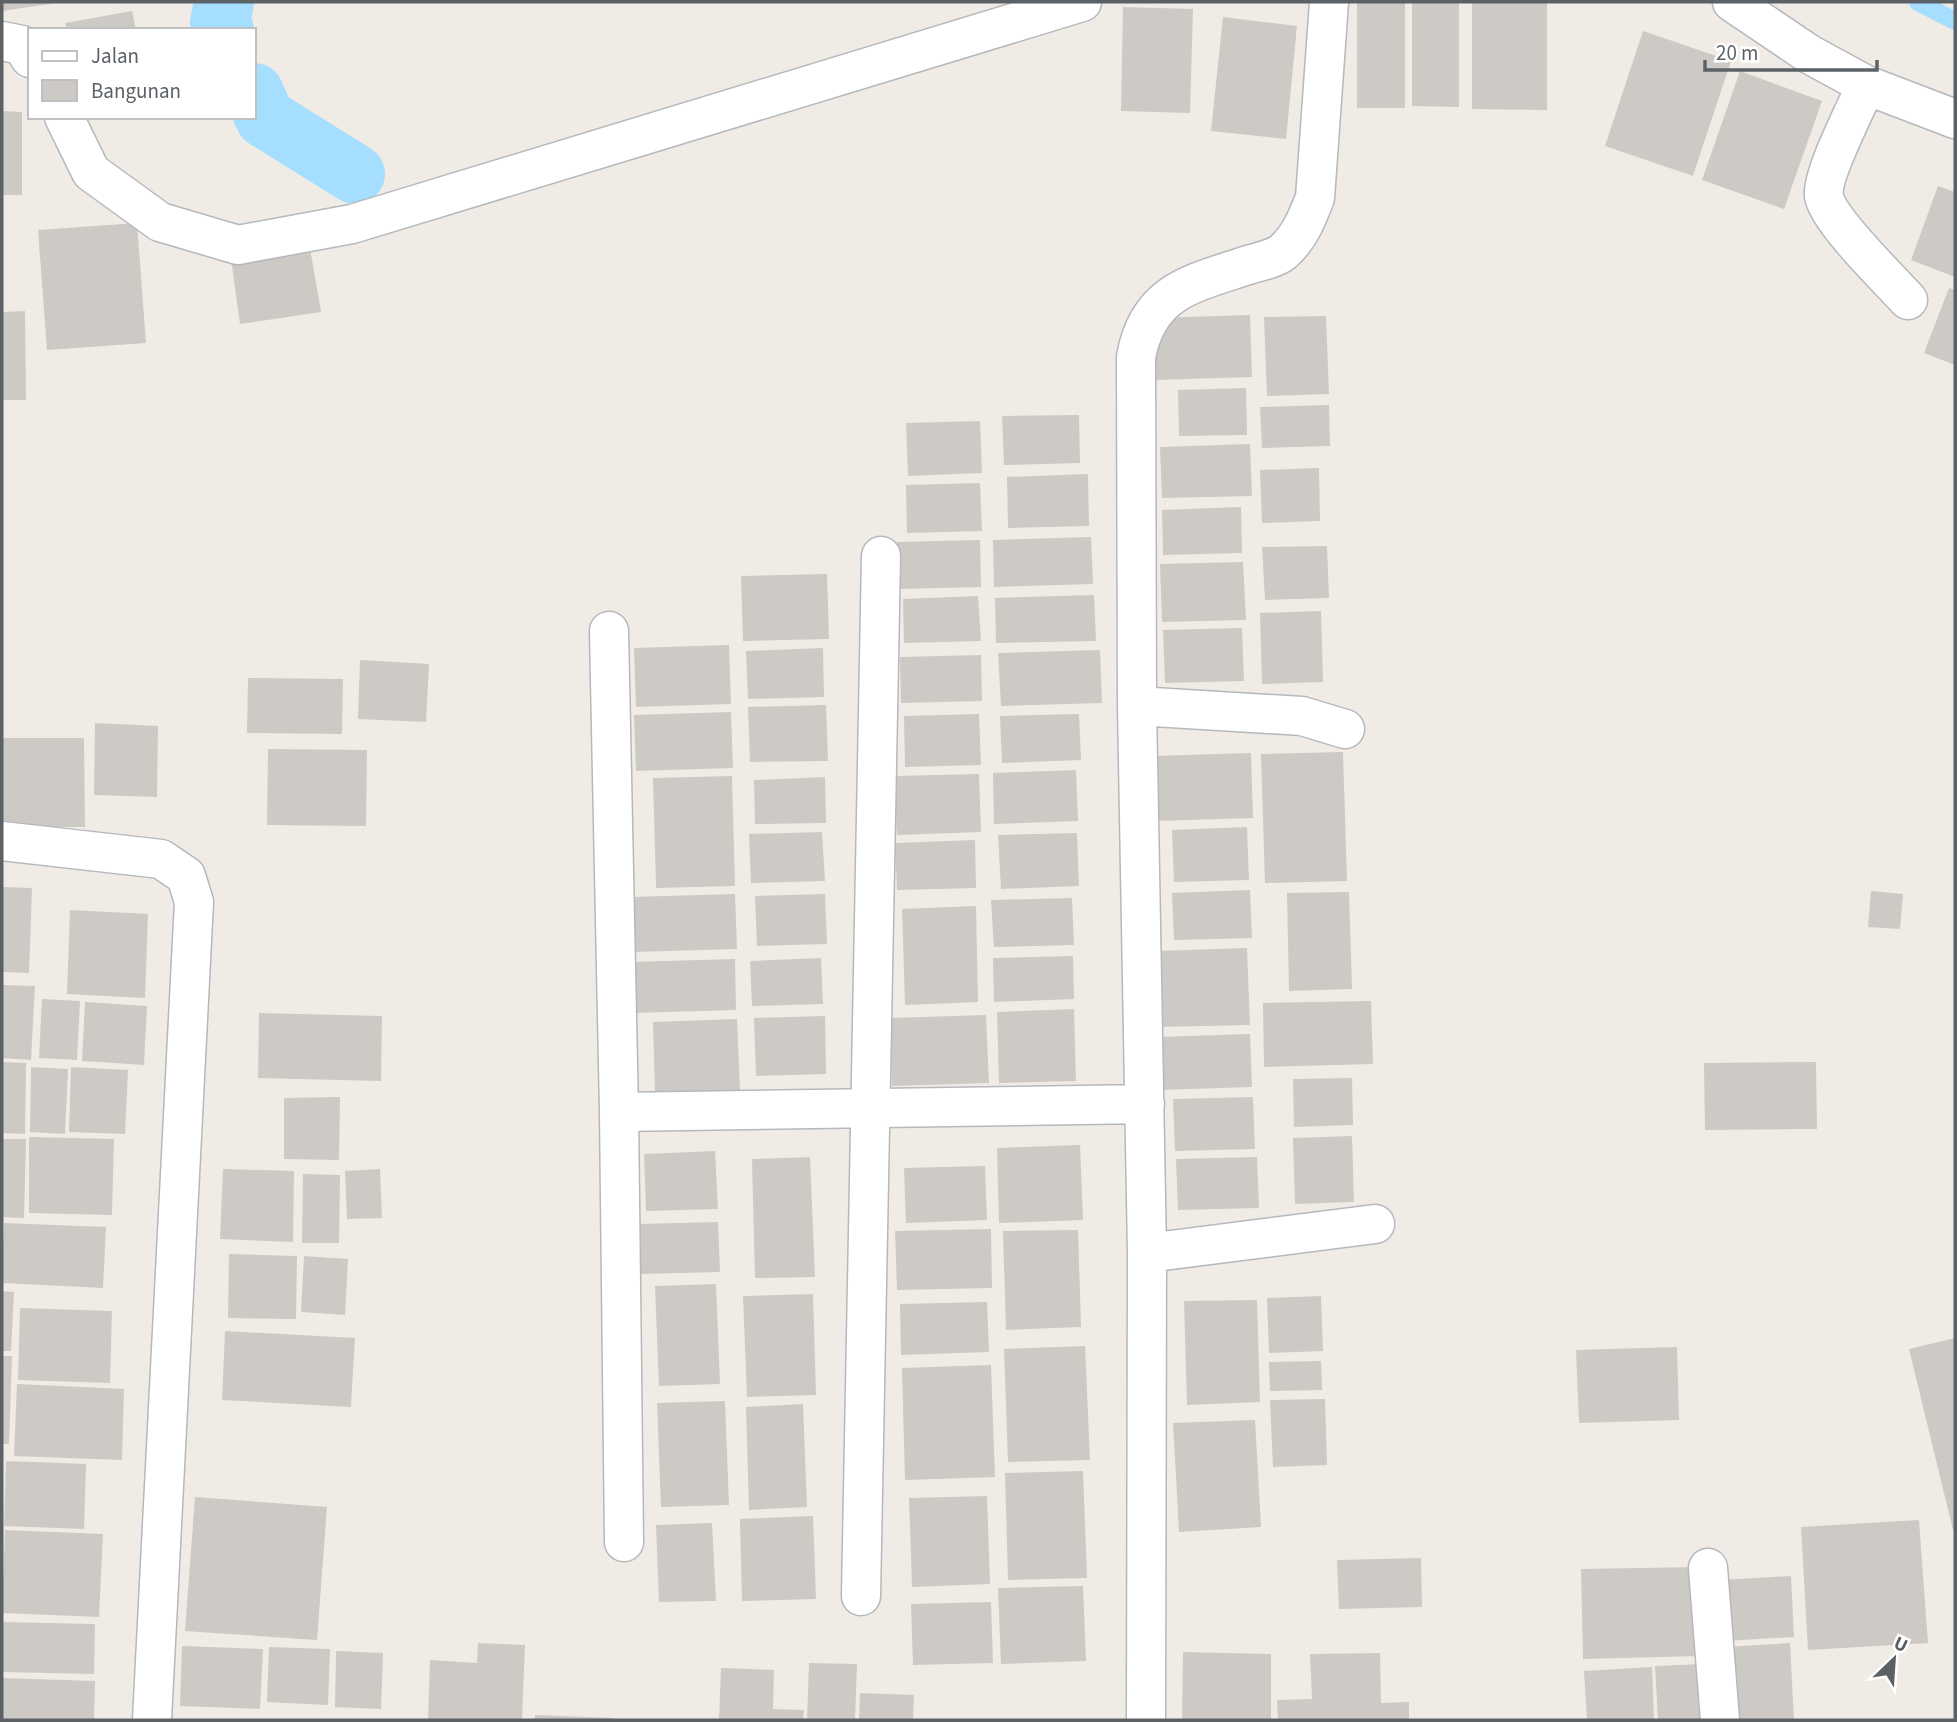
<svg xmlns="http://www.w3.org/2000/svg" width="1957" height="1722" viewBox="0 0 1957 1722" font-family="'Source Sans 3',sans-serif">
<rect width="100%" height="100%" fill="#f0ece5"/>
<g fill="none" stroke-linecap="round" stroke-linejoin="round">
<path stroke="#a5deff" stroke-width="18" d="M 1918,2 L 1955,21"/>
<path stroke="#a5deff" stroke-width="60" d="M 224,30 L 220,23 L 224,2
M 254,93 L 265,118 L 355,174"/>
</g>
<path fill="#cdc9c4" d="M 2,2 L 56,2 L 56,3 L 2,11 Z
M 1357,2 L 1405,2 L 1405,108 L 1357,108 Z
M 1412,2 L 1459,2 L 1459,107 L 1412,106 Z
M 1472,2 L 1547,2 L 1547,110 L 1472,109 Z
M 1123,7 L 1193,9 L 1190,113 L 1121,111 Z
M 132,11 L 136,30 L 67,30 L 65,23 Z
M 1223,17 L 1297,26 L 1286,139 L 1211,131 Z
M 1643,31 L 1731,61 L 1693,176 L 1605,146 Z
M 1740,71 L 1822,101 L 1784,209 L 1702,180 Z
M 2,111 L 22,112 L 22,195 L 2,195 Z
M 1938,186 L 1955,192 L 1955,277 L 1911,260 Z
M 137,223 L 146,343 L 47,350 L 38,230 Z
M 310,248 L 321,312 L 240,324 L 231,259 Z
M 1949,288 L 1955,290 L 1955,365 L 1924,353 Z
M 25,311 L 26,400 L 2,400 L 2,312 Z
M 1250,315 L 1252,377 L 1156,380 L 1154,318 Z
M 1326,316 L 1329,394 L 1267,396 L 1264,317 Z
M 1246,388 L 1247,435 L 1179,436 L 1178,390 Z
M 1329,405 L 1330,446 L 1262,448 L 1260,407 Z
M 1079,415 L 1080,463 L 1004,465 L 1002,416 Z
M 980,421 L 982,473 L 908,476 L 906,423 Z
M 1250,444 L 1252,496 L 1162,498 L 1160,447 Z
M 1319,468 L 1320,521 L 1262,523 L 1260,470 Z
M 1088,474 L 1089,526 L 1008,528 L 1007,477 Z
M 980,483 L 982,531 L 907,533 L 906,485 Z
M 1241,507 L 1242,553 L 1163,555 L 1162,510 Z
M 1091,537 L 1093,584 L 994,587 L 993,540 Z
M 980,540 L 981,587 L 899,589 L 897,542 Z
M 1327,546 L 1329,598 L 1265,600 L 1262,547 Z
M 1243,562 L 1246,620 L 1162,622 L 1160,564 Z
M 827,574 L 829,639 L 743,641 L 741,576 Z
M 1094,595 L 1096,641 L 996,643 L 995,598 Z
M 978,596 L 981,641 L 904,643 L 903,599 Z
M 1321,611 L 1323,682 L 1262,684 L 1260,613 Z
M 1242,628 L 1244,681 L 1165,683 L 1163,630 Z
M 729,645 L 731,704 L 636,707 L 634,648 Z
M 823,648 L 824,697 L 748,699 L 746,651 Z
M 1100,650 L 1102,703 L 1001,706 L 998,653 Z
M 981,655 L 982,701 L 901,703 L 900,657 Z
M 360,660 L 429,664 L 426,722 L 358,719 Z
M 248,678 L 343,679 L 342,734 L 247,733 Z
M 826,705 L 828,761 L 750,762 L 748,707 Z
M 731,712 L 733,768 L 636,771 L 634,715 Z
M 979,714 L 981,765 L 905,767 L 904,716 Z
M 1079,714 L 1081,760 L 1002,763 L 1000,716 Z
M 95,723 L 158,726 L 157,797 L 94,795 Z
M 2,738 L 84,738 L 85,827 L 2,827 Z
M 268,749 L 367,750 L 366,826 L 267,825 Z
M 1343,752 L 1347,881 L 1265,883 L 1261,754 Z
M 1251,753 L 1253,818 L 1156,821 L 1154,756 Z
M 1076,770 L 1078,821 L 994,824 L 993,773 Z
M 979,774 L 981,832 L 897,835 L 894,776 Z
M 732,776 L 735,886 L 656,888 L 653,778 Z
M 825,777 L 826,823 L 755,824 L 754,780 Z
M 1247,827 L 1249,880 L 1174,882 L 1172,830 Z
M 822,832 L 825,881 L 751,883 L 749,834 Z
M 1077,833 L 1079,886 L 1001,889 L 998,835 Z
M 975,840 L 976,888 L 897,890 L 895,843 Z
M 2,887 L 32,888 L 29,973 L 2,972 Z
M 1250,890 L 1252,938 L 1174,940 L 1172,893 Z
M 1871,891 L 1903,894 L 1900,929 L 1868,927 Z
M 1349,892 L 1352,989 L 1289,991 L 1287,893 Z
M 735,894 L 737,949 L 633,952 L 630,897 Z
M 825,894 L 827,944 L 757,946 L 755,896 Z
M 1072,898 L 1074,945 L 994,947 L 991,900 Z
M 976,906 L 978,1002 L 905,1005 L 902,909 Z
M 70,910 L 148,914 L 145,998 L 67,994 Z
M 1247,948 L 1250,1025 L 1159,1027 L 1157,951 Z
M 1073,956 L 1074,999 L 994,1002 L 993,958 Z
M 821,958 L 823,1004 L 752,1006 L 750,961 Z
M 735,959 L 736,1010 L 632,1013 L 629,962 Z
M 2,985 L 35,986 L 31,1060 L 2,1058 Z
M 42,999 L 80,1001 L 77,1060 L 39,1058 Z
M 1371,1001 L 1373,1064 L 1264,1067 L 1263,1003 Z
M 85,1002 L 147,1006 L 144,1065 L 82,1061 Z
M 1074,1009 L 1076,1081 L 999,1083 L 997,1012 Z
M 259,1013 L 382,1016 L 381,1081 L 258,1078 Z
M 986,1015 L 989,1083 L 892,1086 L 890,1018 Z
M 825,1016 L 826,1074 L 756,1076 L 754,1018 Z
M 737,1019 L 740,1090 L 655,1092 L 653,1022 Z
M 1250,1034 L 1252,1087 L 1158,1090 L 1157,1037 Z
M 2,1062 L 26,1063 L 25,1134 L 2,1133 Z
M 1816,1062 L 1817,1129 L 1705,1130 L 1704,1063 Z
M 31,1067 L 68,1069 L 65,1134 L 30,1132 Z
M 71,1067 L 128,1070 L 125,1134 L 69,1132 Z
M 1352,1078 L 1353,1125 L 1294,1127 L 1293,1079 Z
M 340,1097 L 339,1160 L 284,1159 L 284,1098 Z
M 1253,1097 L 1255,1149 L 1175,1151 L 1173,1099 Z
M 1352,1136 L 1354,1202 L 1295,1204 L 1293,1138 Z
M 29,1137 L 114,1139 L 112,1215 L 29,1213 Z
M 2,1139 L 26,1139 L 24,1218 L 2,1217 Z
M 1080,1145 L 1083,1220 L 999,1223 L 997,1148 Z
M 715,1151 L 718,1209 L 646,1211 L 644,1154 Z
M 810,1157 L 815,1277 L 755,1278 L 752,1159 Z
M 1257,1157 L 1259,1208 L 1178,1210 L 1176,1159 Z
M 985,1166 L 987,1220 L 906,1223 L 904,1168 Z
M 223,1169 L 294,1171 L 293,1242 L 220,1239 Z
M 380,1169 L 382,1218 L 347,1219 L 345,1171 Z
M 303,1174 L 340,1175 L 339,1243 L 302,1243 Z
M 718,1222 L 720,1272 L 639,1274 L 638,1224 Z
M 4,1223 L 106,1227 L 103,1288 L 2,1283 Z
M 991,1229 L 992,1288 L 897,1290 L 895,1231 Z
M 1078,1230 L 1081,1327 L 1006,1330 L 1003,1231 Z
M 229,1254 L 297,1256 L 296,1319 L 228,1318 Z
M 304,1256 L 348,1259 L 345,1315 L 301,1312 Z
M 716,1284 L 720,1384 L 659,1386 L 655,1286 Z
M 2,1291 L 14,1292 L 11,1351 L 2,1351 Z
M 813,1294 L 816,1395 L 747,1397 L 743,1296 Z
M 1321,1296 L 1323,1351 L 1269,1353 L 1267,1298 Z
M 1257,1300 L 1260,1402 L 1187,1405 L 1184,1301 Z
M 987,1302 L 989,1352 L 901,1355 L 900,1304 Z
M 20,1308 L 112,1311 L 110,1383 L 18,1380 Z
M 225,1331 L 355,1338 L 351,1407 L 222,1400 Z
M 1955,1338 L 1955,1529 L 1953,1530 L 1909,1349 Z
M 1085,1346 L 1090,1460 L 1008,1462 L 1004,1349 Z
M 1677,1347 L 1679,1420 L 1579,1423 L 1576,1350 Z
M 2,1356 L 12,1356 L 9,1444 L 2,1444 Z
M 1321,1361 L 1322,1390 L 1270,1391 L 1269,1362 Z
M 991,1365 L 995,1477 L 905,1480 L 902,1368 Z
M 17,1384 L 124,1389 L 122,1460 L 14,1456 Z
M 1325,1399 L 1327,1465 L 1273,1467 L 1270,1400 Z
M 725,1401 L 729,1505 L 661,1507 L 657,1403 Z
M 803,1404 L 807,1507 L 749,1510 L 746,1407 Z
M 1255,1420 L 1261,1527 L 1179,1532 L 1173,1423 Z
M 6,1461 L 86,1464 L 84,1529 L 4,1526 Z
M 1083,1471 L 1087,1578 L 1008,1580 L 1005,1473 Z
M 987,1496 L 990,1584 L 912,1587 L 909,1498 Z
M 195,1497 L 327,1507 L 317,1640 L 185,1631 Z
M 813,1516 L 816,1599 L 742,1601 L 740,1519 Z
M 1919,1520 L 1928,1643 L 1808,1650 L 1801,1527 Z
M 712,1523 L 716,1601 L 659,1602 L 656,1525 Z
M 5,1530 L 103,1534 L 99,1617 L 2,1613 Z
M 1421,1558 L 1422,1607 L 1339,1609 L 1337,1560 Z
M 1699,1567 L 1700,1656 L 1583,1659 L 1581,1569 Z
M 1791,1576 L 1794,1637 L 1724,1641 L 1720,1580 Z
M 1083,1586 L 1086,1661 L 1001,1664 L 998,1588 Z
M 991,1602 L 993,1663 L 913,1665 L 911,1604 Z
M 2,1622 L 95,1624 L 94,1674 L 2,1672 Z
M 478,1643 L 525,1645 L 522,1720 L 428,1720 L 430,1660 L 477,1663 Z
M 1790,1643 L 1794,1720 L 1730,1720 L 1726,1647 Z
M 182,1646 L 263,1649 L 260,1709 L 180,1706 Z
M 269,1647 L 330,1649 L 328,1705 L 267,1702 Z
M 336,1651 L 383,1653 L 381,1709 L 335,1707 Z
M 1183,1652 L 1271,1654 L 1271,1720 L 1182,1720 Z
M 1380,1653 L 1381,1703 L 1409,1702 L 1409,1720 L 1278,1720 L 1277,1700 L 1312,1699 L 1310,1654 Z
M 809,1663 L 857,1664 L 855,1720 L 807,1720 Z
M 1704,1664 L 1707,1720 L 1658,1720 L 1655,1666 Z
M 1652,1667 L 1654,1720 L 1587,1720 L 1584,1671 Z
M 721,1668 L 774,1670 L 773,1709 L 804,1710 L 803,1720 L 719,1720 Z
M 2,1678 L 95,1681 L 94,1720 L 2,1720 Z
M 860,1693 L 914,1695 L 913,1720 L 859,1720 Z
M 535,1715 L 614,1718 L 614,1720 L 535,1720 Z"/>
<g fill="none" stroke-linecap="round" stroke-linejoin="round">
<g stroke="#b5b8bc" stroke-width="41">
<path id="minor" d="M 1732,2 L 1809,54 L 1866,85 L 1955,119
M 2,41 L 22,45 L 30,58
M 1866,85 C 1857,107 1821,175 1824,196 C 1828,220 1889,279 1908,300
M 64,117 L 91,172 L 160,222 L 238,245 L 352,224 L 1082,2
M 609,631 L 619,1112 L 624,1542
M 1137,706 L 1302,716 L 1345,729
M 2,841 L 161,859 L 186,876 L 194,902 L 152,1720
M 619,1112 L 1145,1104
M 1147,1253 L 1375,1224
M 1708,1568 L 1720,1720
M 861,1596 L 881,556
M 1146,1720 L 1147,1253 L 1137,706 L 1136,357 C 1148,291 1191,284 1248,265 C 1258,262 1274,259 1283,252 C 1300,237 1307,218 1315,198 L 1329,2"/>
</g>
<use href="#minor" stroke="#fff" stroke-width="38"/>
</g>
<rect width="1957" height="1722" fill="none" stroke="#5c6166" stroke-width="7"/>
<rect x="28" y="28" width="228" height="91" fill="#ffffff" stroke="#bec0c2" stroke-width="2"/>
<rect x="42" y="51" width="35" height="10" fill="#ffffff" stroke="#bec0c2" stroke-width="2"/>
<text x="91" y="63" font-size="21" fill="#5c6166">Jalan</text>
<rect x="42" y="80" width="35" height="21" fill="#cdc9c4" stroke="#bec0c2" stroke-width="2"/>
<text x="91" y="98" font-size="21" fill="#5c6166">Bangunan</text>
<g transform="translate(1894 1659) rotate(25)" stroke="#ffffff" stroke-width="5" paint-order="stroke">
<path d="M0-5L12 26L0 18L-12 26Z" fill="#5c6166"/>
<text y="-10" font-size="19" font-weight="bold" text-anchor="middle" fill="#5c6166">U</text>
</g>
<path d="M1705 60v10h172v-10" fill="none" stroke="#5c6166" stroke-width="3.5"/>
<text x="1716" y="60" font-size="21" fill="#5c6166" stroke="#ffffff" stroke-width="5" paint-order="stroke">20 m</text>
</svg>
